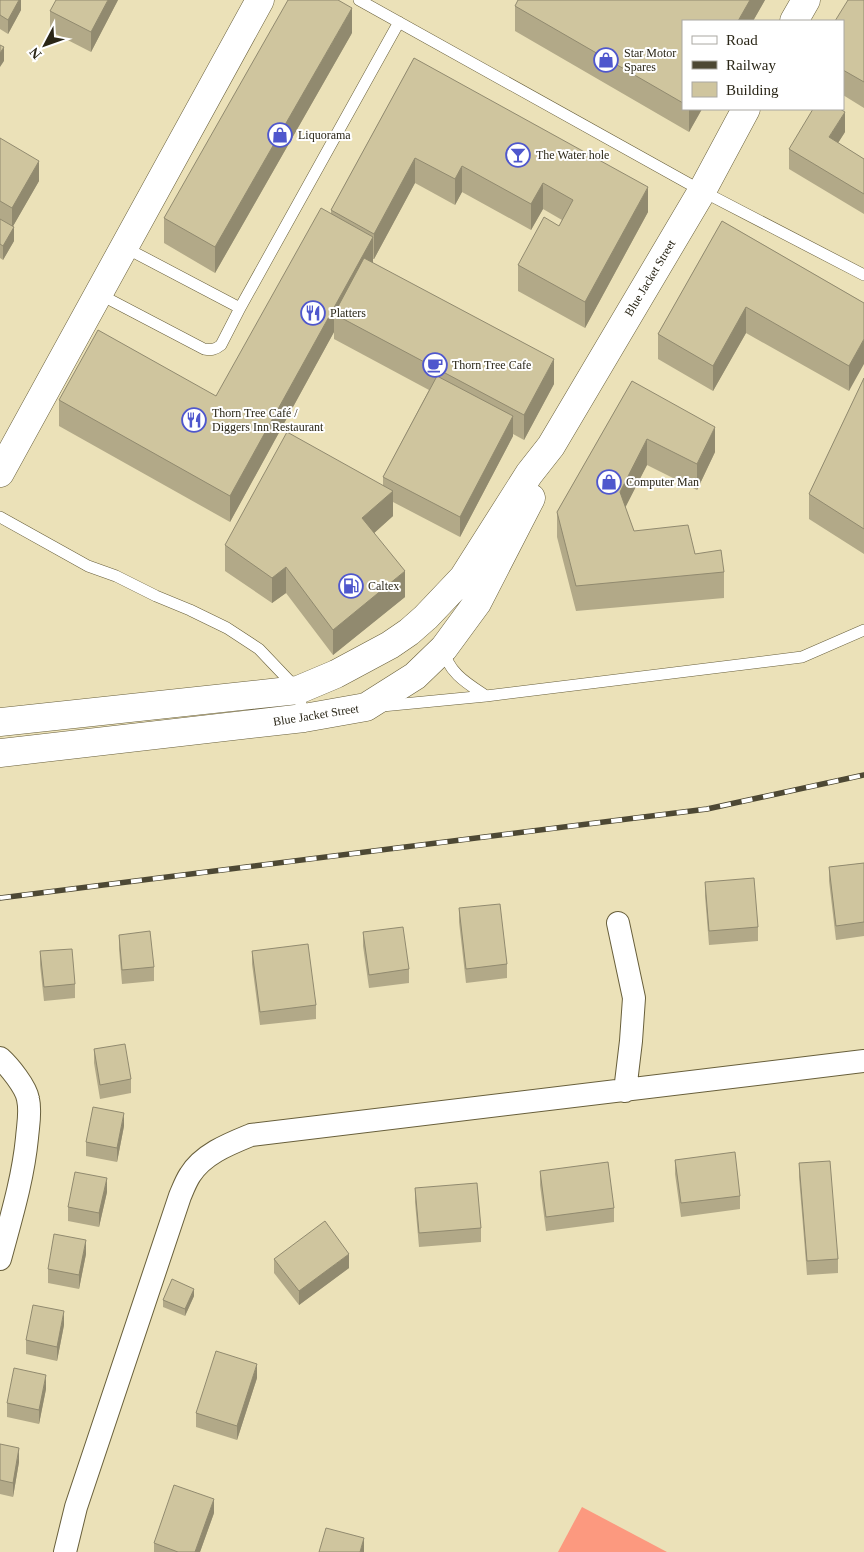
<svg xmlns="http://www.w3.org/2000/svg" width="864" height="1552" viewBox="0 0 864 1552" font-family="Georgia,serif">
<rect width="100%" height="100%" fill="#ebe1b8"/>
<path fill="#fc997f" d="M 582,1507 L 667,1552 L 558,1552 Z"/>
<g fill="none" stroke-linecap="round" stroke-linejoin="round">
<g stroke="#685f3b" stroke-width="12">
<path id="lane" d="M 359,0 L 702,191 L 864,275
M 124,247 L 240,308 L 399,22
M 99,294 L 204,349 C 211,350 215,350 221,345 L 240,308
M 0,517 L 88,566 L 116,576 L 156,596 L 190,610 L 227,628 L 259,649 L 298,690 L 304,718
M 444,649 C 447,672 468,684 486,696
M 382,706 L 486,696 L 802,657 L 864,630"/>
</g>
<g stroke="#685f3b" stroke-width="24">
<path id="street" d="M 618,923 L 634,998 L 631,1041 L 625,1091
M 0,1058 C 9,1066 26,1087 28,1099 C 31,1112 28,1125 27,1138 C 23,1179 11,1218 0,1259
M 65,1552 L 76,1507 L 180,1196 C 183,1189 186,1181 190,1175 C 203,1154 229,1144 251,1135 L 864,1061"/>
</g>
<g stroke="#685f3b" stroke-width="29">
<path id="highway" d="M 794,21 L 806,0
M 0,473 L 260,0
M 0,722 L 298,690 L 336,674 L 390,645 L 409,632 L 426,617 L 463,578 L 529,474 L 551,446 L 702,191 L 746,109
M 0,753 L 304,718 L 366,707 L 415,676 L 444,648 L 477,603 L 531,498"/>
</g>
<use href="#lane" stroke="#fff" stroke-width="11"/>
<use href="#street" stroke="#fff" stroke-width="22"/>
<use href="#highway" stroke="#fff" stroke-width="28"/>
<g stroke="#4d4834" stroke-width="5.5">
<path id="rail" d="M 0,898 L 707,809 L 864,775"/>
</g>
<use href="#rail" stroke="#fff" stroke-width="4" stroke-dasharray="11" stroke-linecap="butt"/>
</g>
<path fill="#b2a988" d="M 0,0 L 21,0 L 21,10 L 8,34 L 0,29 Z
M 118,0 L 91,52 L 50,31 L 50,11 Z
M 765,0 L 753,21 L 683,21 L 683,109 L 702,109 L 689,132 L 515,31 L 515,6 Z
M 864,0 L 864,108 L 843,95 L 843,21 Z
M 352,33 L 215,273 L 164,243 L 164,218 Z
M 414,58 L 648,212 L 585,328 L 518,291 L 518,265 L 559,226 L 562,220 L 543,209 L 531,230 L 462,192 L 455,205 L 415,183 L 374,259 L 373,259 L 373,263 L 554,384 L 524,440 L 513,434 L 513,436 L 460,537 L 393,502 L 393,516 L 374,533 L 405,597 L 333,655 L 286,593 L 272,603 L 225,571 L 225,545 L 383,485 L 383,477 L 429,390 L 334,339 L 334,332 L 230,522 L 59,426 L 59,400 L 216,396 L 331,214 L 331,210 Z
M 845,132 L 838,143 L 864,159 L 864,214 L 789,169 L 789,149 Z
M 0,138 L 39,181 L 13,226 L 14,241 L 3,260 L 0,258 Z
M 722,221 L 864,303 L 849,391 L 746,333 L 713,391 L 658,359 L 658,334 Z
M 864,378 L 864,554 L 809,519 L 809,494 Z
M 632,381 L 715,452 L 697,490 L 647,465 L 625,507 L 634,531 L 695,554 L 724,572 L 724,598 L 576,611 L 557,537 L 557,512 Z
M 864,863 L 864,936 L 836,940 L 829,881 L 829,867 Z
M 705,882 L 758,927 L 758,941 L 709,945 L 705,896 Z
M 459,908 L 507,964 L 507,978 L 466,983 L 459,922 Z
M 363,932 L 409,969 L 409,983 L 369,988 L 363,946 Z
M 119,935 L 154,967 L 154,981 L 122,984 L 119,949 Z
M 40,951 L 75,984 L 75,998 L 44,1001 L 40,965 Z
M 252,951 L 316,1005 L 316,1019 L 260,1025 L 252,964 Z
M 94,1049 L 131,1079 L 131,1093 L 100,1099 L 94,1063 Z
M 124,1126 L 117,1162 L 86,1156 L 86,1142 Z
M 675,1160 L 740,1196 L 740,1209 L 681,1217 L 675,1174 Z
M 799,1163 L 838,1259 L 838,1273 L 807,1275 L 799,1177 Z
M 540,1171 L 614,1208 L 614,1222 L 546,1231 L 540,1185 Z
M 415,1188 L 481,1228 L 481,1242 L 419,1247 L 415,1202 Z
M 107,1192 L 99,1227 L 68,1221 L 68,1207 Z
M 86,1254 L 79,1289 L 48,1283 L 48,1269 Z
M 274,1259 L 349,1268 L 299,1305 L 274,1273 Z
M 194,1296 L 185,1316 L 163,1307 L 163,1300 Z
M 64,1325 L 57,1361 L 26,1354 L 26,1340 Z
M 257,1378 L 237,1440 L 196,1427 L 196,1413 Z
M 46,1389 L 39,1424 L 7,1417 L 7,1403 Z
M 0,1444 L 19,1462 L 13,1497 L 0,1494 Z
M 214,1513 L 200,1552 L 154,1552 L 154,1543 Z"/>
<path fill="#918a6f" d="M 19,0 L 21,0 L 21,10 L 8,34 L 8,20 Z
M 108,0 L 118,0 L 91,52 L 91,32 Z
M 750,0 L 765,0 L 753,21 L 738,21 Z
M 352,8 L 352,33 L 215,273 L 215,247 Z
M 4,47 L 4,61 L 0,67 L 0,53 Z
M 689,109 L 702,109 L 689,132 Z
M 845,112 L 845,132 L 829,157 L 829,137 Z
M 415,158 L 415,183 L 374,259 L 374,234 Z
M 39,161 L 39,181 L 12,228 L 12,208 Z
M 462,166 L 462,192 L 455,205 L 455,179 Z
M 543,183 L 543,209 L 531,230 L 531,204 Z
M 648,187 L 648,212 L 585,328 L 585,302 Z
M 14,227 L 14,241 L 3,260 L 3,246 Z
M 373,237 L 373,263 L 334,314 L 334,332 L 230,522 L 230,496 Z
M 746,307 L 746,333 L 713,391 L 713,366 Z
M 864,339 L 864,364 L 849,391 L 849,366 Z
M 554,359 L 554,384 L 524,440 L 524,415 Z
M 513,416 L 513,436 L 460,537 L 460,517 Z
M 715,427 L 715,452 L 697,490 L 697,464 Z
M 647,439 L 647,465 L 620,518 L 620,492 Z
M 393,491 L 393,516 L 362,544 L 362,518 Z
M 286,567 L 286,593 L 272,603 L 272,578 Z
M 405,571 L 405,597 L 333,655 L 333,630 Z
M 124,1113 L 124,1126 L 117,1162 L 117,1148 Z
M 107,1178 L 107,1192 L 99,1227 L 99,1213 Z
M 86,1240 L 86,1254 L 79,1289 L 79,1275 Z
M 349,1254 L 349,1268 L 299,1305 L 299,1291 Z
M 194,1289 L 194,1296 L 185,1316 L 185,1309 Z
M 64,1311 L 64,1325 L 57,1361 L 57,1347 Z
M 257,1364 L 257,1378 L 237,1440 L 237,1426 Z
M 46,1375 L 46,1389 L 39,1424 L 39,1410 Z
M 19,1448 L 19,1462 L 13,1497 L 13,1483 Z
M 214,1499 L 214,1513 L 200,1552 L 195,1552 Z
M 364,1538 L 364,1552 L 360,1552 Z"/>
<path fill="#cfc59e" stroke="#918a6f" d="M 0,0 L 19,0 L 8,20 L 0,15 Z
M 56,0 L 108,0 L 91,32 L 50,11 Z
M 288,0 L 338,0 L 352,8 L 215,247 L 164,218 Z
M 518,0 L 750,0 L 738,21 L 683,21 L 683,103 L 515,6 Z
M 848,0 L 864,0 L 864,82 L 843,70 L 843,21 L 835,21 Z
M 0,45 L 4,47 L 0,53 Z
M 414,58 L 648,187 L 585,302 L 518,265 L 544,217 L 559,226 L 573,200 L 543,183 L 531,204 L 462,166 L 455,179 L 415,158 L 374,234 L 331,210 Z
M 813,109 L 840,109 L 845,112 L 829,137 L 864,159 L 864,194 L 789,149 Z
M 0,138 L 39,161 L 12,208 L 0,201 Z
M 321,208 L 373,237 L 230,496 L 59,400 L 98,330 L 216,396 Z
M 0,219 L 14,227 L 3,246 L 0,244 Z
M 722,221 L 864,303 L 864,339 L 849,366 L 746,307 L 713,366 L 658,334 Z
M 364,258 L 554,359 L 524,415 L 334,314 Z
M 437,376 L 513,416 L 460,517 L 383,477 Z
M 864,378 L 864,529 L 809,494 Z
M 632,381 L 715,427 L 697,464 L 647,439 L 620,492 L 634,531 L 688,525 L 695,554 L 721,550 L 724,572 L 576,586 L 557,512 Z
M 287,432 L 393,491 L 362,518 L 405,571 L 333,630 L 286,567 L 272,578 L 225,545 Z
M 864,863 L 864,922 L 836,926 L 829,867 Z
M 754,878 L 758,927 L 709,931 L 705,882 Z
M 500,904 L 507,964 L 466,969 L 459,908 Z
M 403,927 L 409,969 L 369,975 L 363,932 Z
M 150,931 L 154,967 L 122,970 L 119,935 Z
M 308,944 L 316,1005 L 260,1012 L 252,951 Z
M 72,949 L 75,984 L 44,987 L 40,951 Z
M 125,1044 L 131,1079 L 100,1085 L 94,1049 Z
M 93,1107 L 124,1113 L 117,1148 L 86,1142 Z
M 735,1152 L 740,1196 L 681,1203 L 675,1160 Z
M 830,1161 L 838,1259 L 807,1261 L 799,1163 Z
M 608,1162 L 614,1208 L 546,1217 L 540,1171 Z
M 75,1172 L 107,1178 L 99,1213 L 68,1207 Z
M 477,1183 L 481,1228 L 419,1233 L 415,1188 Z
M 325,1221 L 349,1254 L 299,1291 L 274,1259 Z
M 54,1234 L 86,1240 L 79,1275 L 48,1269 Z
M 172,1279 L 194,1289 L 185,1309 L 163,1300 Z
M 33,1305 L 64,1311 L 57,1347 L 26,1340 Z
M 216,1351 L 257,1364 L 237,1426 L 196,1413 Z
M 14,1368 L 46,1375 L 39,1410 L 7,1403 Z
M 0,1444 L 19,1448 L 13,1483 L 0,1480 Z
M 174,1485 L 214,1499 L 195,1552 L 178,1552 L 154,1543 Z
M 326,1528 L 364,1538 L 360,1552 L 319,1552 Z"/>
<defs>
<g id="shop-ring" transform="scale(1.25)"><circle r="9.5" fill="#fff" stroke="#4f57cd" stroke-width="1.5"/><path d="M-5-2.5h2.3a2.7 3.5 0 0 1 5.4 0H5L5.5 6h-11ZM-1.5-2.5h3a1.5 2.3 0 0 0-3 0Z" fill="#4f57cd"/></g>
<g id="bar-ring" transform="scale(1.25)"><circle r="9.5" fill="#fff" stroke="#4f57cd" stroke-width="1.5"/><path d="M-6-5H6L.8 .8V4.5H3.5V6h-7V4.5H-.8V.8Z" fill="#4f57cd"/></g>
<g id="restaurant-ring" transform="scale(1.25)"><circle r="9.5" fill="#fff" stroke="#4f57cd" stroke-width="1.5"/><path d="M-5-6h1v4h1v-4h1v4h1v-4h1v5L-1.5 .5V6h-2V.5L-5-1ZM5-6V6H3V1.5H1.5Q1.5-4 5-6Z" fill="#4f57cd"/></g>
<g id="cafe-ring" transform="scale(1.25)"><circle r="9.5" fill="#fff" stroke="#4f57cd" stroke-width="1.5"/><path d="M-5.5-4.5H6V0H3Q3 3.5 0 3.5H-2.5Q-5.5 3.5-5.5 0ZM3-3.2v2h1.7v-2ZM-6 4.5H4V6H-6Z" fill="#4f57cd"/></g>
<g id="fuel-ring" transform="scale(1.25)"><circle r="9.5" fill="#fff" stroke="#4f57cd" stroke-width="1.5"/><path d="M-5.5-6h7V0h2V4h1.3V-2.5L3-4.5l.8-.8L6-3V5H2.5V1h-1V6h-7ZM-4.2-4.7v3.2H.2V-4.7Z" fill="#4f57cd"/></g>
</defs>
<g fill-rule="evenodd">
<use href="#shop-ring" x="606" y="60"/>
<use href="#shop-ring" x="280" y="135"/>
<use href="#bar-ring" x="518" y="155"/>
<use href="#restaurant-ring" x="313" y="313"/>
<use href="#cafe-ring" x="435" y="365"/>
<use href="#restaurant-ring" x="194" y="420"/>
<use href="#shop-ring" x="609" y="482"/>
<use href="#fuel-ring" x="351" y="586"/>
</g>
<g text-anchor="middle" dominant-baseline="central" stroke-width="4" stroke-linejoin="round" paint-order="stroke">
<g font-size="12" fill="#2a2617" stroke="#fff" text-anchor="start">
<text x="624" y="53">Star Motor<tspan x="624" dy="14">Spares</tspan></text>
<text x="298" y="135">Liquorama</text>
<text x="536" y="155">The Water hole</text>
<text x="330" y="313">Platters</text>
<text x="452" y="365">Thorn Tree Cafe</text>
<text x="212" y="413">Thorn Tree Café /<tspan x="212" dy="14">Diggers Inn Restaurant</tspan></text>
<text x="626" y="482">Computer Man</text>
<text x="368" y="586">Caltex</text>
</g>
<g font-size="12" fill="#2a2617" stroke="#fff">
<text transform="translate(650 278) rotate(-59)">Blue Jacket Street</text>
<text transform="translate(316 715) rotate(-9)">Blue Jacket Street</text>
</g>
</g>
<rect x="682" y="20" width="162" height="90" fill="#ffffff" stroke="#aaa8a2"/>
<rect x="692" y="36" width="25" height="8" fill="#ffffff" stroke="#aaa8a2"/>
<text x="726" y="45" font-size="15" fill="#2a2617">Road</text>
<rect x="692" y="61" width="25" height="8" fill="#4d4834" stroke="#aaa8a2"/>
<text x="726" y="70" font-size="15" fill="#2a2617">Railway</text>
<rect x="692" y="82" width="25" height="15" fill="#cfc59e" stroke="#aaa8a2"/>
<text x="726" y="95" font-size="15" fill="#2a2617">Building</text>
<g transform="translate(45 45) rotate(229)" stroke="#ffffff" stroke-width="4" paint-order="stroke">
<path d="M0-4L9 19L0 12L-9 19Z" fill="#2a2617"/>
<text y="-8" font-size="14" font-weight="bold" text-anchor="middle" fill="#2a2617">N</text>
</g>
</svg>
